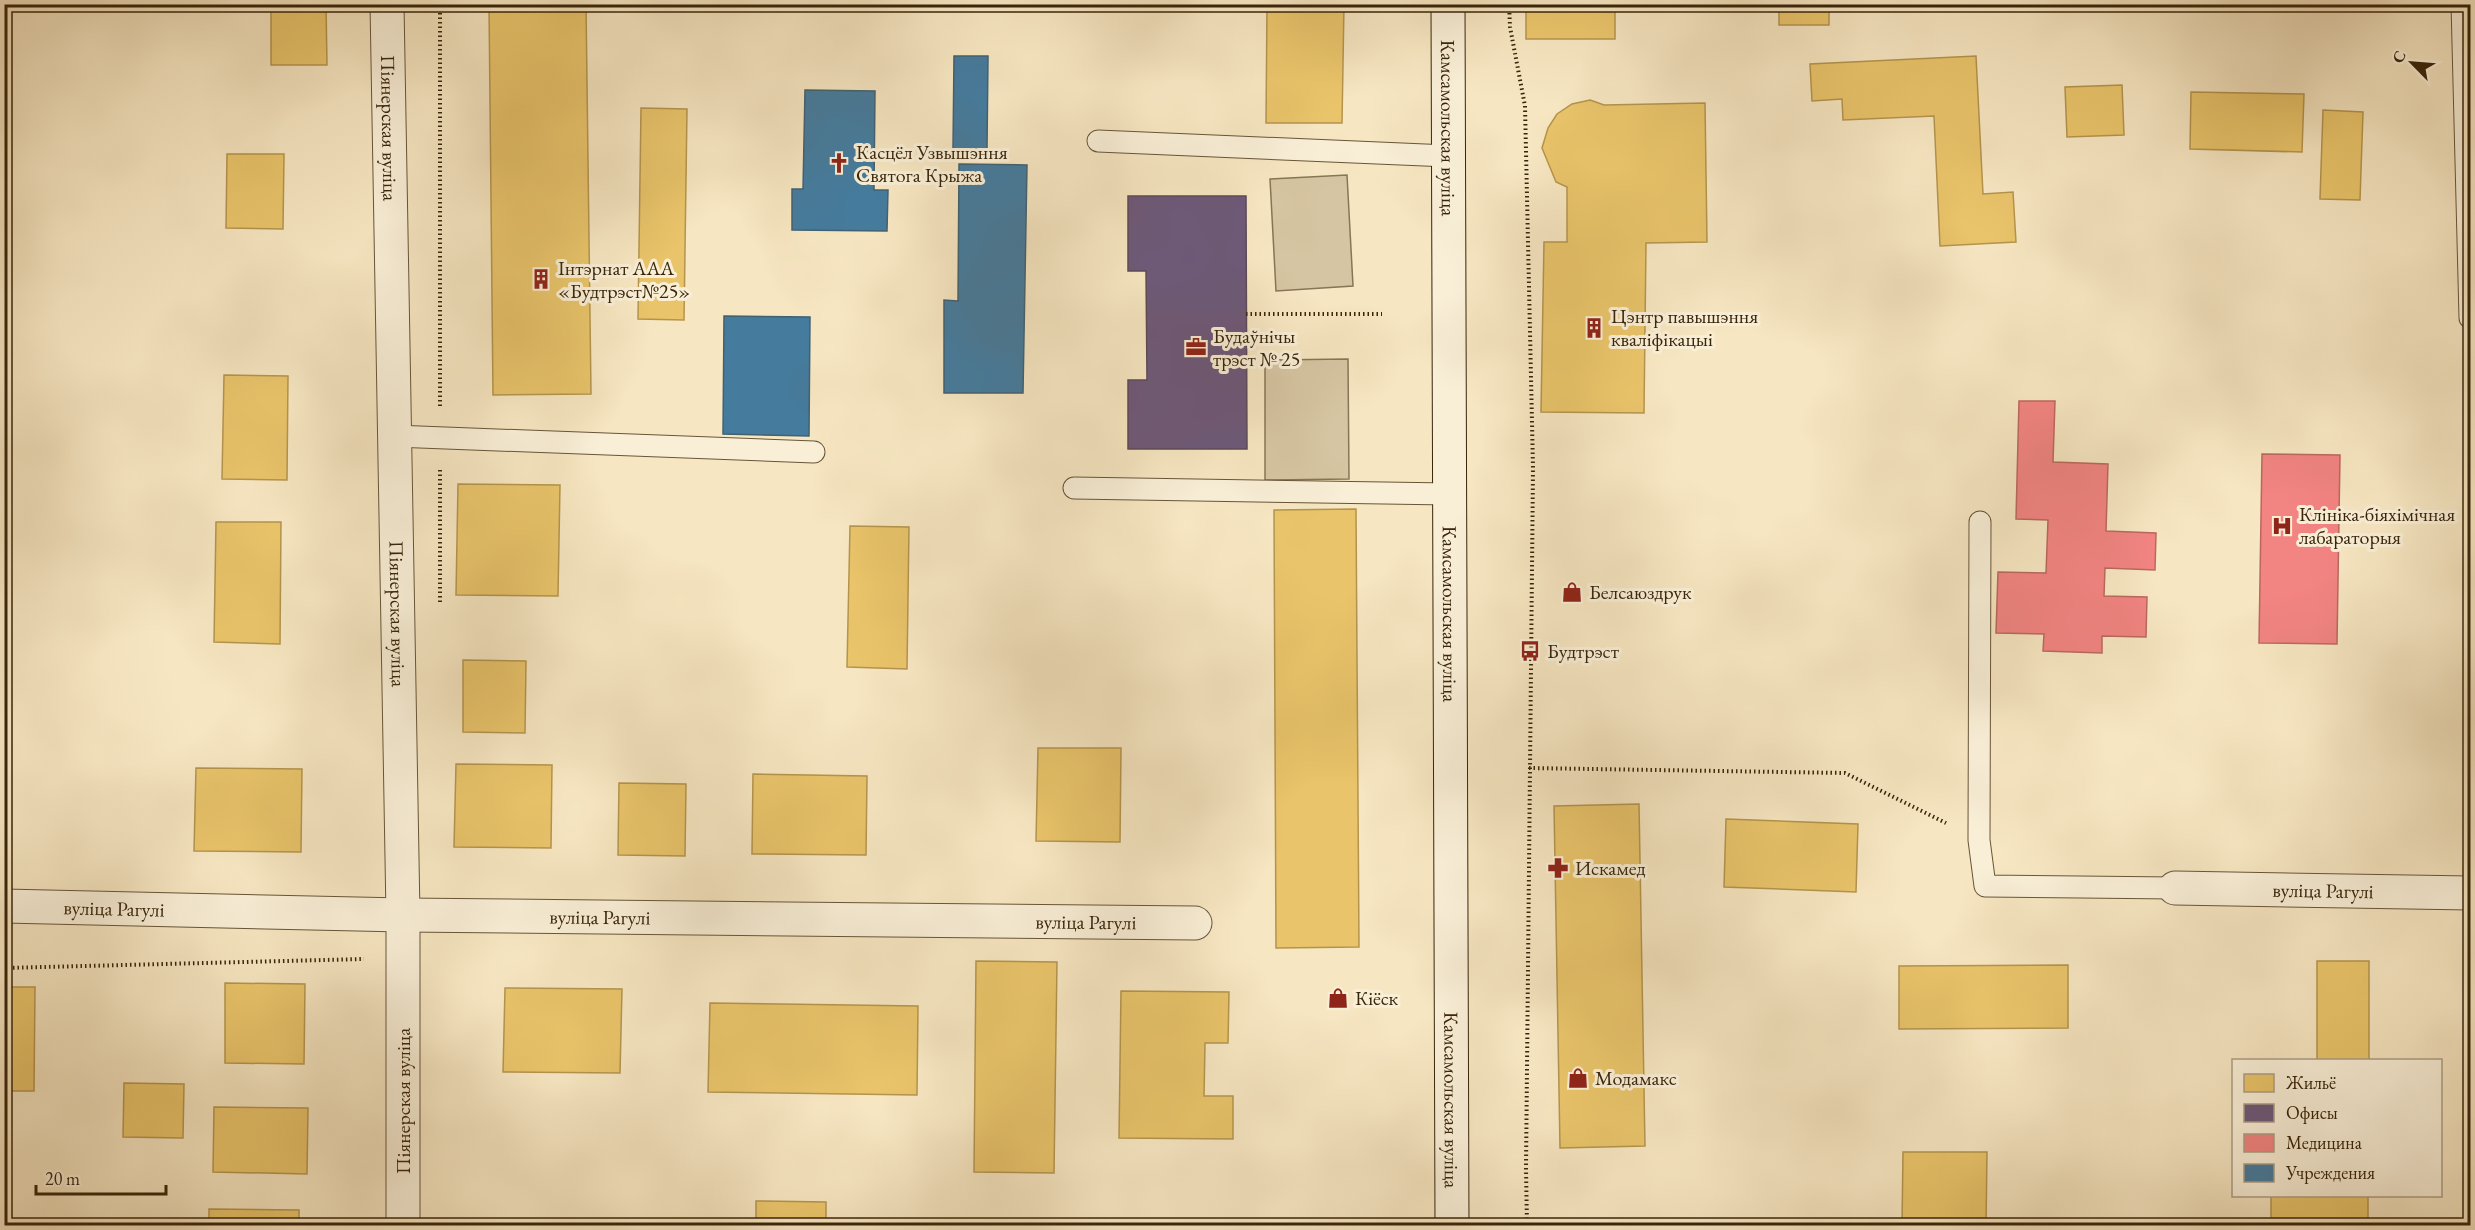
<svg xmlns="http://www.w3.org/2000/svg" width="2475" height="1230" viewBox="0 0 2475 1230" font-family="'EB Garamond',serif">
<rect width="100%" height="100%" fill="#f6e6c1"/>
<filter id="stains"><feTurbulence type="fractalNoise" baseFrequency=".00333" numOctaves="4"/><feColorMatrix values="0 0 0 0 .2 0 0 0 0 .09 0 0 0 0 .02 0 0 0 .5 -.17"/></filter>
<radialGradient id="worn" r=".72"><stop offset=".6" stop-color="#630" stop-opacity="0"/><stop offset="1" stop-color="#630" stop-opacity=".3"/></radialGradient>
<path fill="#d6c5a2" stroke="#877556" stroke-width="1.5" d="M 1347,175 L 1353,286 L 1276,291 L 1270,179 Z
M 1348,359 L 1349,479 L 1265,480 L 1265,360 Z"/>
<path fill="#e9c46a" stroke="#b4944d" stroke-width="1.5" d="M 271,4 L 326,4 L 327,65 L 271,65 Z
M 489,4 L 586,4 L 591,394 L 493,395 Z
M 1267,4 L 1344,4 L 1342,123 L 1266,123 Z
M 1526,4 L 1615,4 L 1615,39 L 1526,39 Z
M 1779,4 L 1829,4 L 1829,25 L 1779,25 Z
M 1976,56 L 1983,194 L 2013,192 L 2016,242 L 1940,246 L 1934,116 L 1843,120 L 1842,99 L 1812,101 L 1810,64 Z
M 2122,85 L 2124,135 L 2067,137 L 2065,87 Z
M 2191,92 L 2304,94 L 2302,152 L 2190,149 Z
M 1590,100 L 1604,105 L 1705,103 L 1707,242 L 1646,243 L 1644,413 L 1541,412 L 1544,242 L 1567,242 L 1567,187 L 1556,182 L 1542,148 L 1548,128 L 1557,114 L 1572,104 Z
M 641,108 L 687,109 L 684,320 L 638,319 Z
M 2323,110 L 2363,112 L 2360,200 L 2320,199 Z
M 227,154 L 284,154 L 283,229 L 226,228 Z
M 224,375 L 288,376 L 287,480 L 222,479 Z
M 458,484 L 560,485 L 558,596 L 456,595 Z
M 1356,509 L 1359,947 L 1276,948 L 1274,510 Z
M 216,522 L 281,522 L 280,644 L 214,642 Z
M 850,526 L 909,527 L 907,669 L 847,667 Z
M 463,660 L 526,661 L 525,733 L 463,732 Z
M 1038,748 L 1121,748 L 1120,842 L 1036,841 Z
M 456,764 L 552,765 L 551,848 L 454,847 Z
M 196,768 L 302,769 L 301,852 L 194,851 Z
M 753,774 L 867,776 L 866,855 L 752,854 Z
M 619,783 L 686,784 L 685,856 L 618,855 Z
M 1639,804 L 1645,1146 L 1560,1148 L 1554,806 Z
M 1726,819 L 1858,824 L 1856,892 L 1724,887 Z
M 976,961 L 1057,962 L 1054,1173 L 974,1172 Z
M 2317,961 L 2369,961 L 2369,1060 L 2317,1060 Z
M 2068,965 L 2068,1028 L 1899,1029 L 1899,966 Z
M 225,983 L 305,984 L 304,1064 L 225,1063 Z
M 4,987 L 35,987 L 34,1091 L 4,1091 Z
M 505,988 L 622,989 L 620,1073 L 503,1072 Z
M 1121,991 L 1229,992 L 1228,1043 L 1205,1043 L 1204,1096 L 1233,1096 L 1233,1139 L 1119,1138 Z
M 710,1003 L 918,1006 L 917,1095 L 708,1092 Z
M 124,1083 L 184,1084 L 183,1138 L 123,1137 Z
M 214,1107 L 308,1108 L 307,1174 L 213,1172 Z
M 1903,1152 L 1987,1152 L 1986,1226 L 1902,1226 Z
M 2271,1196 L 2368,1196 L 2368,1226 L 2271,1226 Z
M 756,1201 L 826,1202 L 826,1226 L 756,1226 Z
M 209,1209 L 299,1210 L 299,1226 L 209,1226 Z"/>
<path fill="#6d597a" stroke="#5d4958" stroke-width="1.5" d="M 1128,196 L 1246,196 L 1247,449 L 1128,449 L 1128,380 L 1147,380 L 1146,271 L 1128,271 Z"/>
<path fill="#f28482" stroke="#ba685e" stroke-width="1.5" d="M 2019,401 L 2055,401 L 2053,462 L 2108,464 L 2106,531 L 2156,533 L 2155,570 L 2105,568 L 2104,596 L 2147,597 L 2146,637 L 2102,636 L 2102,653 L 2043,651 L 2044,634 L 1996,633 L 1998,572 L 2046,573 L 2048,520 L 2016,519 Z
M 2262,454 L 2340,455 L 2337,644 L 2259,643 Z"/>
<path fill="#457b9d" stroke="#416171" stroke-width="1.5" d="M 709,4 L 786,4 L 786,11 L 709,10 Z
M 954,56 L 988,56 L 987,150 L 953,149 Z
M 805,90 L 875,91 L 874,190 L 888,190 L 887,231 L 792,230 L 792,189 L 803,189 Z
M 959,164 L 1027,165 L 1023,393 L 944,393 L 944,300 L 958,301 Z
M 724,316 L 810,317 L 809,436 L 723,434 Z"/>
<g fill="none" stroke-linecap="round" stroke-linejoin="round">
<g stroke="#685538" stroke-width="23">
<path id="service" d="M 2462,4 L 2470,318
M 1098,141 L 1448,156
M 394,436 L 814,452
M 1074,488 L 1449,494
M 1980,522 L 1979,840 L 1985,886 L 2175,888"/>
</g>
<g stroke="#685538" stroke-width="35">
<g id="minor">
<path id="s1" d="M 387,4 L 403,915 L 403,1226"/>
<path id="s2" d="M 2175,888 L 2470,893"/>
<path id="s3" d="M 4,906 L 403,915 L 1195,923"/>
</g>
</g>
<g stroke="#38250a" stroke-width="35">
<g id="secondary">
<path id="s4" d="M 1448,4 L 1452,1226"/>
</g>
</g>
<path stroke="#38250a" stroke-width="4" stroke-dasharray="1.5 3" stroke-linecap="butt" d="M 1509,4 L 1510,27 L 1525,106 L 1533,468 L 1526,1168 L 1527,1226
M 1246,314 L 1382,314
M 440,406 L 440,4
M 440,470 L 440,604
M 1529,768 L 1845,773 L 1946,823
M 4,968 L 364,959"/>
<use href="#service" stroke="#f9efd7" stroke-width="21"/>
<use href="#minor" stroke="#f9efd7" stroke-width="33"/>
<use href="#secondary" stroke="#f9efd7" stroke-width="33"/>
</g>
<defs>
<g id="church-bare" transform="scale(1.62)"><path d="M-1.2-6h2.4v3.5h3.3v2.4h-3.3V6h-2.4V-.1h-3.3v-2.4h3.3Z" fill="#8f2418" stroke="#f9efd7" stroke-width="2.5" paint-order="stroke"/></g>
<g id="building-bare" transform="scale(1.62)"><path d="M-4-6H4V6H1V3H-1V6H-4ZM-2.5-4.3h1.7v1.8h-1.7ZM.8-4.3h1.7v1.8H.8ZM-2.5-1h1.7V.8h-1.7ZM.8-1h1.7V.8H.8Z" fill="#8f2418" stroke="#f9efd7" stroke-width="2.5" paint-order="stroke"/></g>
<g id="office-bare" transform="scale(1.62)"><path d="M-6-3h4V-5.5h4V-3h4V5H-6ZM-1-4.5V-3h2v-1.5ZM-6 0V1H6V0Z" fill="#8f2418" stroke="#f9efd7" stroke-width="2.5" paint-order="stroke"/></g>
<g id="hospital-bare" transform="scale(1.62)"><path d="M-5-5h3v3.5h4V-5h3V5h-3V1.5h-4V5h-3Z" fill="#8f2418" stroke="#f9efd7" stroke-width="2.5" paint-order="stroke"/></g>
<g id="shop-bare" transform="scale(1.62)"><path d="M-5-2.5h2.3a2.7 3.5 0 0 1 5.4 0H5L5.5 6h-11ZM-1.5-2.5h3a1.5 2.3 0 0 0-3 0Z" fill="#8f2418" stroke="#f9efd7" stroke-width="2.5" paint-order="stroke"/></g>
<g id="bus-bare" transform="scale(1.62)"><path d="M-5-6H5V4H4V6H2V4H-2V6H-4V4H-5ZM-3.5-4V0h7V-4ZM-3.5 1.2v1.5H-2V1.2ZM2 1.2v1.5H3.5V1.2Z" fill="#8f2418" stroke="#f9efd7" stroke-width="2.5" paint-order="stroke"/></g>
<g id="pharmacy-bare" transform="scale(1.62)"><path d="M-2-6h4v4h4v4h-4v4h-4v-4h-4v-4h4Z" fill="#8f2418" stroke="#f9efd7" stroke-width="2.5" paint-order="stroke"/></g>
</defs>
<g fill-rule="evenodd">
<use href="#church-bare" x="839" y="163"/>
<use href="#building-bare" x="541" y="279"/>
<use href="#building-bare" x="1594" y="328"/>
<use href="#office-bare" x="1196" y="347"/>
<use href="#hospital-bare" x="2282" y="526"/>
<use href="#shop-bare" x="1572" y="592"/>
<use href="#bus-bare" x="1530" y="651"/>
<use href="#pharmacy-bare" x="1558" y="868"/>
<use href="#shop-bare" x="1338" y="998"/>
<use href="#shop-bare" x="1578" y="1078"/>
</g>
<g text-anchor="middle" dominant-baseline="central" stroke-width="6" stroke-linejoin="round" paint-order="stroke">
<g font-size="20" fill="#38250a" stroke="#f9efd7">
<text stroke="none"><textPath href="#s1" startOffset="124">Піянерская вуліца</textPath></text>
<text stroke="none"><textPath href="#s4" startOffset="124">Камсамольская вуліца</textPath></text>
<text stroke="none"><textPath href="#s1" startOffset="610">Піянерская вуліца</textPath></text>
<text stroke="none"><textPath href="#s4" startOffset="610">Камсамольская вуліца</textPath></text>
<text stroke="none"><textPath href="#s2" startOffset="148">вуліца Рагулі</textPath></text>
<text stroke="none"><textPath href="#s3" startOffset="110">вуліца Рагулі</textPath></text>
<text stroke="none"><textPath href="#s3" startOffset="596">вуліца Рагулі</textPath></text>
<text stroke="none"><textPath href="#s3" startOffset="1082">вуліца Рагулі</textPath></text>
<text transform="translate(403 1101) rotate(-90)">Піянерская вуліца</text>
<text stroke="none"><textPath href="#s4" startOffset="1096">Камсамольская вуліца</textPath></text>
</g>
<g font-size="20" fill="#38250a" stroke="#f9efd7" text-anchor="start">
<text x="856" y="152">Касцёл Узвышэння<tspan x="856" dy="23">Святога Крыжа</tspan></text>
<text x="558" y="268">Інтэрнат ААА<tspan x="558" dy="23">«Будтрэст№25»</tspan></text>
<text x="1611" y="316">Цэнтр павышэння<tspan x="1611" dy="23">кваліфікацыі</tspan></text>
<text x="1213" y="336">Будаўнічы<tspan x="1213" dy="23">трэст № 25</tspan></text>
<text x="2299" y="514">Клініка-біяхімічная<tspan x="2299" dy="23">лабараторыя</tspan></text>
<text x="1589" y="592">Белсаюздрук</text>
<text x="1547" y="651">Будтрэст</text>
<text x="1575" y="868">Искамед</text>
<text x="1355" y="998">Кіёск</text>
<text x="1595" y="1078">Модамакс</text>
</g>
</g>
<rect width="2475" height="1230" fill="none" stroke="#f6e6c1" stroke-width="24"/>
<rect x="6" y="6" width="2463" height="1218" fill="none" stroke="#38250a" stroke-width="3"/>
<rect x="12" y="12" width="2451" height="1206" fill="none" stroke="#38250a" stroke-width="1.5"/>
<rect x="2232" y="1059" width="210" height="138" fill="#f9efd7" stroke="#ac9e85" stroke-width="1.5"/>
<rect x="2244" y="1074" width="30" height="18" fill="#e9c46a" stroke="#ac9e85" stroke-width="1.5"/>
<text x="2286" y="1089" font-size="18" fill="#38250a">Жильё</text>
<rect x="2244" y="1104" width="30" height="18" fill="#6d597a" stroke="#ac9e85" stroke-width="1.5"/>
<text x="2286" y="1119" font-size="18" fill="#38250a">Офисы</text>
<rect x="2244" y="1134" width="30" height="18" fill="#f28482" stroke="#ac9e85" stroke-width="1.5"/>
<text x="2286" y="1149" font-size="18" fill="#38250a">Медицина</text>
<rect x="2244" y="1164" width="30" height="18" fill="#457b9d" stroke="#ac9e85" stroke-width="1.5"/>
<text x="2286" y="1179" font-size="18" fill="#38250a">Учреждения</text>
<g transform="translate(2412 63) rotate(295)" stroke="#f9efd7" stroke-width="4.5" paint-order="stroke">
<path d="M0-4.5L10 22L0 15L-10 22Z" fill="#38250a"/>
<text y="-9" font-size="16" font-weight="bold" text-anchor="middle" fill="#38250a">С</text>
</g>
<path d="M36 1185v9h130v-9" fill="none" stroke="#38250a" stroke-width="3"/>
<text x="45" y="1185" font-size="18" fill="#38250a" stroke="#f9efd7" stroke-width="4.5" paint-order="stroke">20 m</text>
<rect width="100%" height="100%" filter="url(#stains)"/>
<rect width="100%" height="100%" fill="url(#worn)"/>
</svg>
